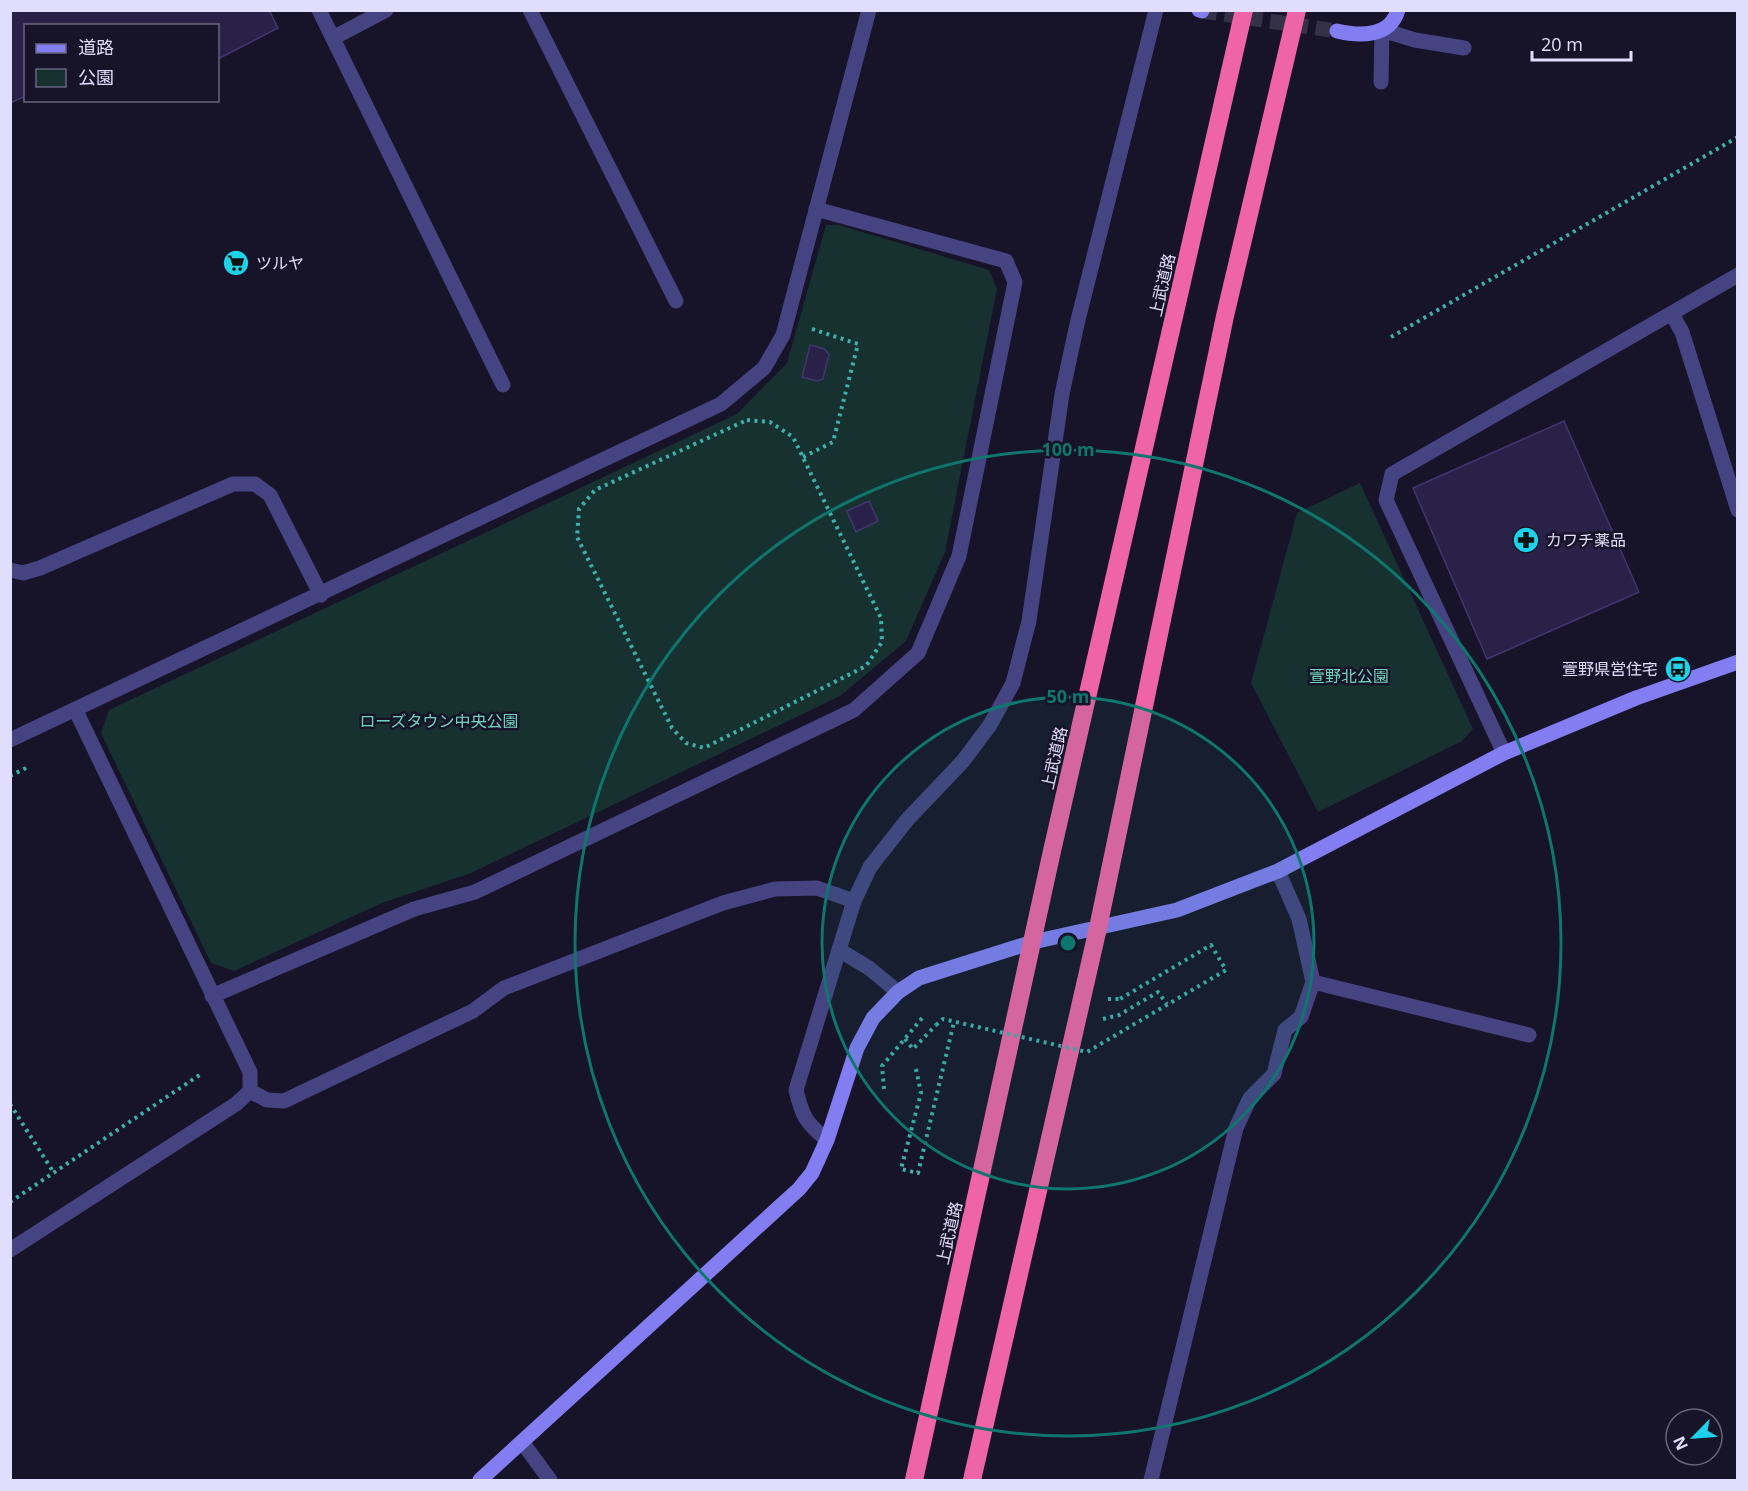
<svg xmlns="http://www.w3.org/2000/svg" width="1748" height="1491" viewBox="0 0 1748 1491" font-family="'Open Sans','Noto Sans JP',sans-serif">
<rect width="100%" height="100%" fill="#171328"/>
<path fill="#173131" d="M 826,225 L 839,225 L 989,270 L 997,289 L 945,552 L 906,641 L 840,696 L 471,873 L 382,903 L 234,971 L 211,963 L 101,733 L 109,710 L 737,414 L 787,363 Z
M 1360,483 L 1473,729 L 1462,741 L 1318,812 L 1251,683 L 1297,513 Z"/>
<path fill="#292147" stroke="#423571" stroke-width="1.5" d="M 10,10 L 269,10 L 278,28 L 218,59 L 218,26 L 26,26 L 26,96 L 10,103 Z
M 810,345 L 824,349 L 829,354 L 823,379 L 817,381 L 802,377 Z
M 1564,421 L 1639,592 L 1487,659 L 1413,488 Z
M 869,501 L 878,521 L 856,532 L 847,511 Z"/>
<g fill="none" stroke-linecap="round" stroke-linejoin="round">
<path stroke="#353148" stroke-width="15" stroke-dasharray="15 8" stroke-linecap="butt" d="M 1202,11 L 1337,31"/>
<path stroke="#3db0aa" stroke-width="4" stroke-dasharray="3 4.5" stroke-linecap="butt" d="M 1391,337 L 1738,137
M 747,420 L 770,422 L 793,437 L 881,618 L 882,642 L 866,666 L 704,748 L 686,743 L 672,728 L 577,537 L 579,509 L 595,490 Z
M 803,457 L 833,442 L 858,344 L 809,328
M 10,776 L 30,766
M 1108,999 L 1120,999
M 1103,1019 L 1119,1015 L 1158,992 L 1167,1004
M 905,1039 L 913,1049 L 936,1025
M 916,1069 L 921,1093 L 901,1169 L 918,1173 L 954,1022
M 884,1089 L 882,1066 L 923,1017
M 10,1104 L 54,1173
M 10,1202 L 201,1074"/>
<path stroke="#464382" stroke-width="15" d="M 319,10 L 503,385
M 530,10 L 676,301
M 333,38 L 386,10
M 1381,82 L 1382,30 L 1415,40 L 1464,48
M 1278,871 L 1299,919 L 1313,982 L 1529,1035
M 839,950 L 869,968 L 898,992
M 212,996 L 414,909 L 475,892 L 854,710 L 918,653 L 959,556 L 1015,282 L 1006,261 L 816,209
M 250,1091 L 267,1100 L 284,1101 L 473,1011 L 504,988 L 723,903 L 775,889 L 817,888 L 854,901
M 522,1442 L 550,1480
M 1151,1480 L 1236,1128 L 1250,1098 L 1274,1074 L 1285,1030 L 1301,1017 L 1313,982"/>
<path stroke="#464382" stroke-width="15" d="M 1672,314 L 1682,332 L 1738,510
M 10,570 L 23,573 L 40,568 L 233,484 L 255,484 L 270,495 L 321,595
M 10,740 L 721,404 L 764,368 L 783,335 L 869,10
M 1504,753 L 1386,500 L 1392,474 L 1738,275
M 827,1140 C 806,1123 802,1116 796,1090 L 854,901 L 870,867 L 907,820 L 963,761 L 990,725 L 1013,683 L 1029,621 L 1062,394 L 1077,324 L 1156,10
M 10,1250 L 236,1104 L 250,1091 L 250,1072 L 76,711"/>
<path stroke="#827ef2" stroke-width="15" d="M 1199,10 L 1202,11
M 1337,31 C 1358,36 1390,38 1398,10
M 480,1480 L 799,1189 L 812,1173 L 827,1140 L 857,1048 L 873,1018 L 898,992 L 919,978 L 1033,942 L 1177,910 L 1278,871 L 1504,753 L 1636,698 L 1738,662"/>
<path stroke="#ef64a6" stroke-width="18" d="M 914,1480 L 1052,851 L 1244,10
M 972,1480 L 1098,928 L 1225,316 L 1297,10"/>
<path stroke="#3db0aa" stroke-width="4" stroke-dasharray="3 4.5" stroke-linecap="butt" d="M 936,1025 L 943,1019 L 1087,1052 L 1226,970 L 1211,945 L 1120,999"/>
</g>
<circle cx="1068" cy="943" r="246" fill="#0f766e" fill-opacity=".12"/>
<g fill="none" stroke="#0f766e" stroke-width="3">
<circle cx="1068" cy="943" r="246"/>
<circle cx="1068" cy="943" r="493"/>
</g>
<defs>
<g id="supermarket-disc" transform="scale(1.35)"><circle r="9.5" fill="#1dd2e8" stroke="#171328"/><path d="M-6-5.5h2.5l.6 2H6L4.5 2H-2.5L-4.4-4H-6ZM-1.5 3.2a1.3 1.3 0 1 0 .1 0ZM3 3.2a1.3 1.3 0 1 0 .1 0Z" fill="#111"/></g>
<g id="pharmacy-disc" transform="scale(1.35)"><circle r="9.5" fill="#1dd2e8" stroke="#171328"/><path d="M-2-6h4v4h4v4h-4v4h-4v-4h-4v-4h4Z" fill="#111"/></g>
<g id="bus-disc" transform="scale(1.35)"><circle r="9.5" fill="#1dd2e8" stroke="#171328"/><path d="M-5-6H5V4H4V6H2V4H-2V6H-4V4H-5ZM-3.5-4V0h7V-4ZM-3.5 1.2v1.5H-2V1.2ZM2 1.2v1.5H3.5V1.2Z" fill="#111"/></g>
</defs>
<g fill-rule="evenodd">
<use href="#supermarket-disc" x="236" y="263"/>
<use href="#pharmacy-disc" x="1526" y="540"/>
<use href="#bus-disc" x="1678" y="669"/>
</g>
<g text-anchor="middle" dominant-baseline="central" stroke-width="5" stroke-linejoin="round" paint-order="stroke">
<g font-size="16" fill="#e1ddfc" stroke="#171328" text-anchor="start">
<text x="256" y="263">ツルヤ</text>
<text x="1546" y="540">カワチ薬品</text>
<text x="1658" y="669" text-anchor="end">萱野県営住宅</text>
</g>
<g font-size="16" fill="#e1ddfc" stroke="#171328">
<text transform="translate(1162 285) rotate(-77)">上武道路</text>
<text transform="translate(1054 758) rotate(-77)">上武道路</text>
<text transform="translate(949 1233) rotate(-77)">上武道路</text>
</g>
<g font-size="16" fill="#6fd6bd" stroke="#171328">
<text x="1349" y="676">萱野北公園</text>
<text x="439" y="721">ローズタウン中央公園</text>
</g>
</g>
<circle cx="1068" cy="943" r="9" fill="#0f766e" stroke="#171328" stroke-width="3"/>
<g font-size="18" text-anchor="middle" font-weight="bold" fill="#0f766e" stroke="#171328" stroke-width="5" stroke-linejoin="round" paint-order="stroke">
<text x="1068" y="456">100 m</text>
<text x="1068" y="703">50 m</text>
</g>
<rect width="1748" height="1491" fill="none" stroke="#e1ddfc" stroke-width="24"/>
<rect x="24" y="24" width="195" height="78" fill="#171328" stroke="#68647d" stroke-width="1.5"/>
<rect x="36" y="44" width="30" height="9" fill="#827ef2" stroke="#68647d" stroke-width="1.5"/>
<text x="78" y="54" font-size="18" fill="#e1ddfc">道路</text>
<rect x="36" y="69" width="30" height="18" fill="#173131" stroke="#68647d" stroke-width="1.5"/>
<text x="78" y="84" font-size="18" fill="#e1ddfc">公園</text>
<g transform="translate(1694 1437) rotate(245)"><circle r="28" fill="#171328" stroke="#68647d" stroke-width="1.5"/>
<path d="M0-4.5L10 22L0 15L-10 22Z" fill="#1dd2e8"/>
<text y="-9" font-size="16" font-weight="bold" text-anchor="middle" fill="#e1ddfc">N</text>
</g>
<path d="M1532 51v9h99v-9" fill="none" stroke="#e1ddfc" stroke-width="3"/>
<text x="1541" y="51" font-size="18" fill="#e1ddfc" stroke="#171328" stroke-width="4.5" paint-order="stroke">20 m</text>
</svg>
